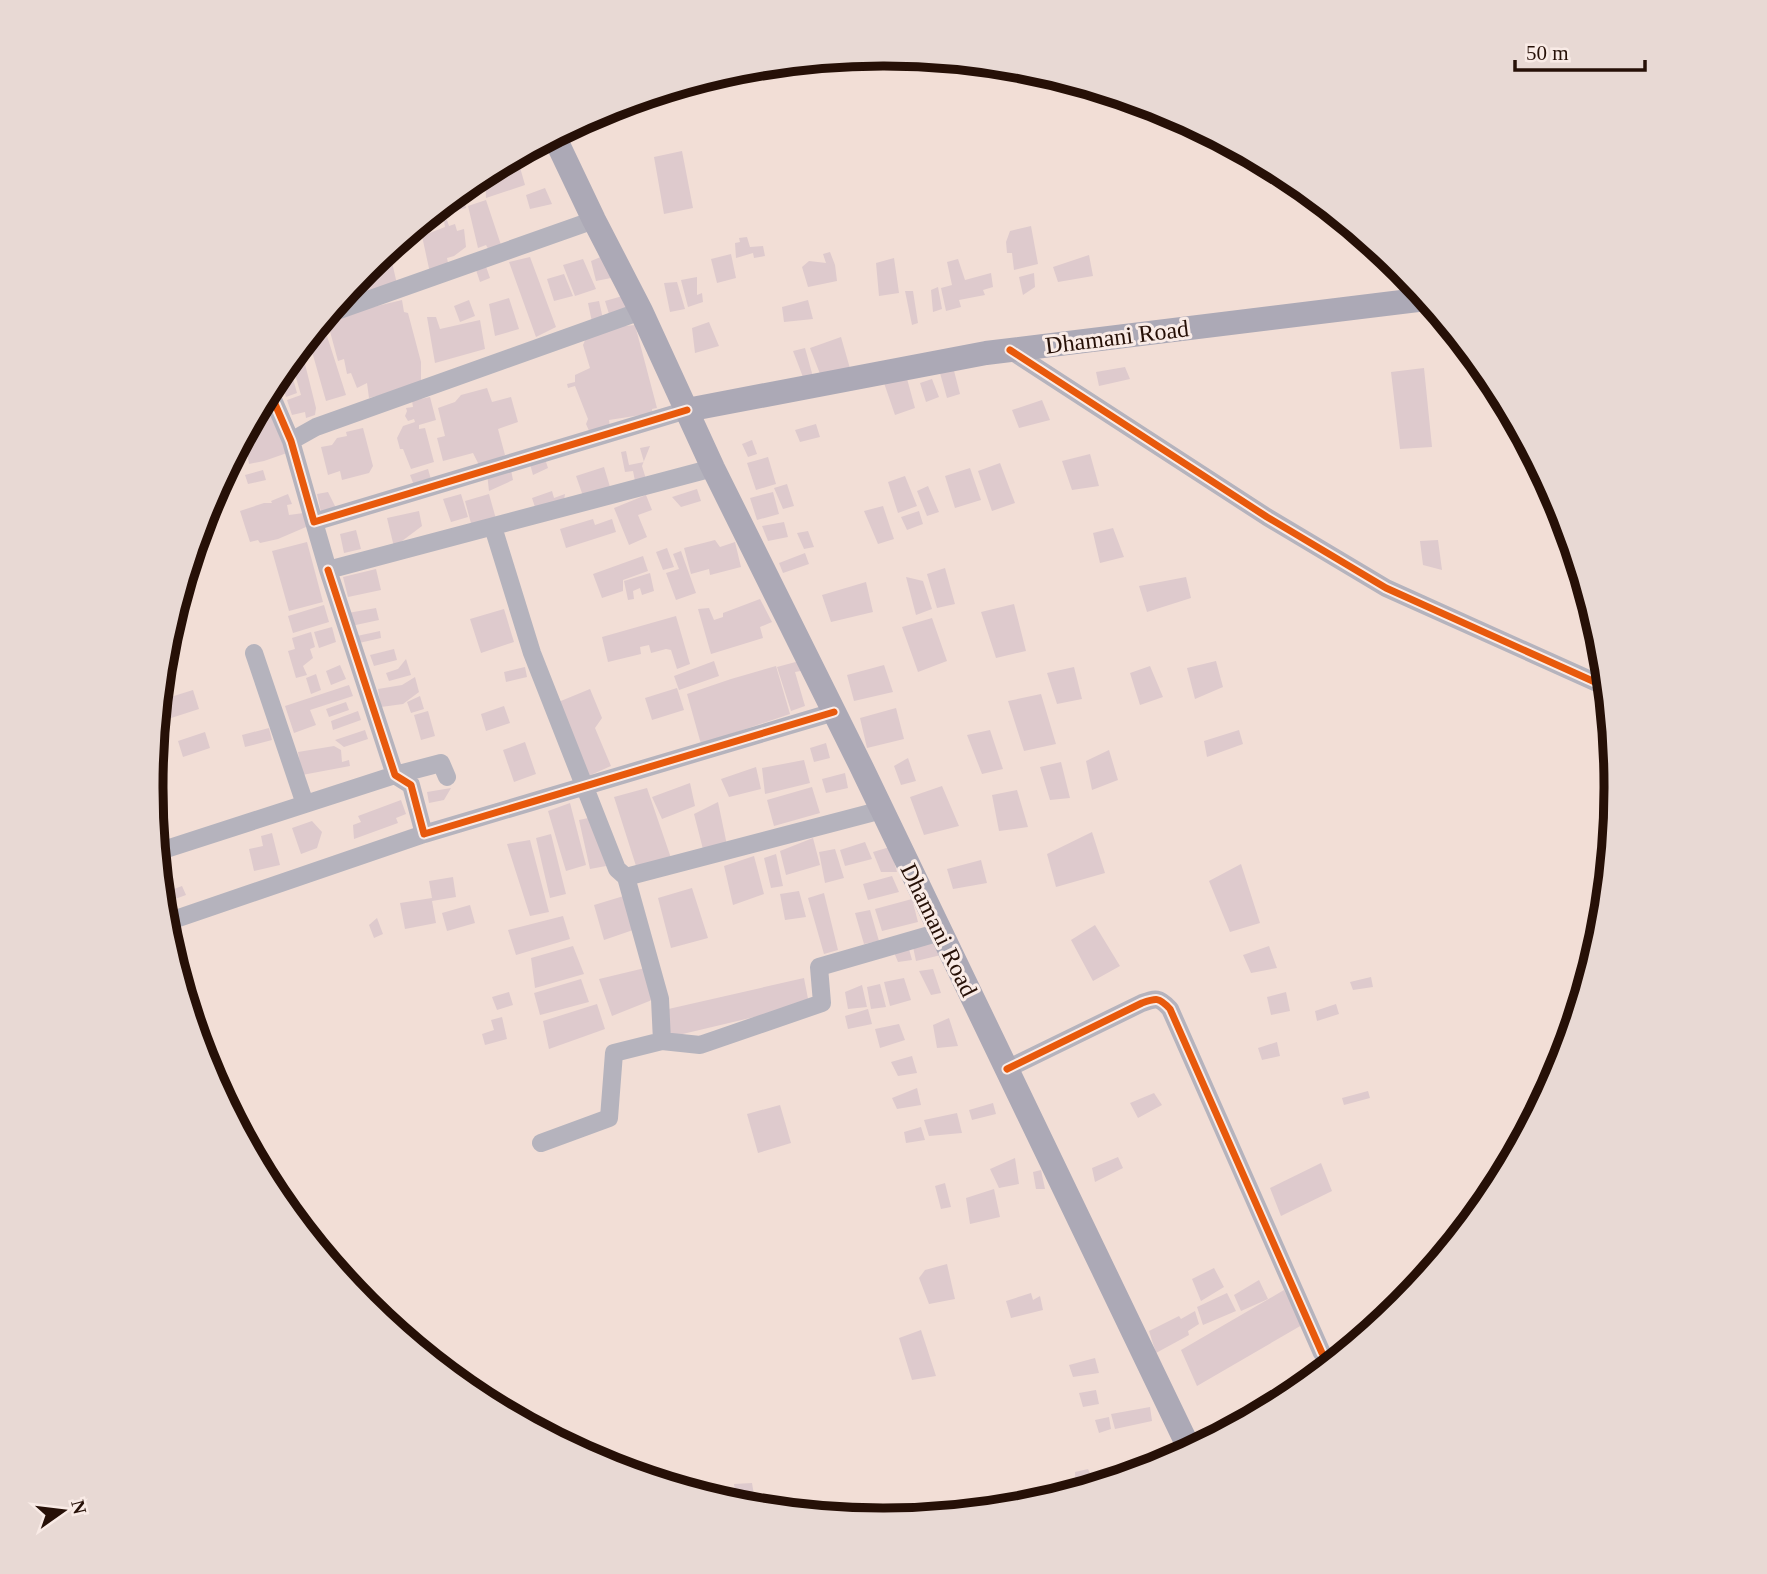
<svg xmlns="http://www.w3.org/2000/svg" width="1767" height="1574" viewBox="0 0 1767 1574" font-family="Georgia,serif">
<rect width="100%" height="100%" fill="#f2ded6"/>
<path fill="#decacd" d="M 544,142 L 546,150 L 515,158 L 515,157 Z
M 682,151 L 693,208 L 664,214 L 654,157 Z
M 519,164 L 525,185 L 486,198 L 485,173 L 494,168 Z
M 545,188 L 552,204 L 530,209 L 526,195 Z
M 463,193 L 466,208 L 448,212 L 446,203 L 455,195 Z
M 486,200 L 501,245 L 490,252 L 486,245 L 478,248 L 468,206 Z
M 447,220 L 449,226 L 455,224 L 457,231 L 464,229 L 466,247 L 454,256 L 447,258 L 449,268 L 430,273 L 422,236 L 445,227 L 444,221 Z
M 1031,226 L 1038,264 L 1014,270 L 1012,253 L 1007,253 L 1006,242 L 1010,231 Z
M 747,237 L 750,247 L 763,246 L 765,256 L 754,258 L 753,253 L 736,258 L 735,243 L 740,242 L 739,238 Z
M 830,252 L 835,265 L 837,281 L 808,287 L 802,267 L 809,261 L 826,263 L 823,254 Z
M 731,254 L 736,278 L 717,283 L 711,259 Z
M 1089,255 L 1093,276 L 1058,282 L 1053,267 Z
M 603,256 L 611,278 L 596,281 L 591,261 Z
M 530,257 L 556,327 L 536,337 L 509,262 Z
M 391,258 L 397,284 L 361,295 L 358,280 L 374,275 L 370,265 Z
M 894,258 L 899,293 L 879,296 L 876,263 Z
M 583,259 L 596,289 L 575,296 L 563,265 Z
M 958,259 L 965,280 L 991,273 L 993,287 L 983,290 L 985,295 L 959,300 L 961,307 L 946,311 L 941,288 L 952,285 L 947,262 Z
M 484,261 L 490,278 L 480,282 L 474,264 Z
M 1034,273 L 1035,287 L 1023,295 L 1019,277 Z
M 564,274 L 573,296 L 554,301 L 547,279 Z
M 697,277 L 697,295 L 702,293 L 703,302 L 688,307 L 681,280 Z
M 677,282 L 685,309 L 670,312 L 664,283 Z
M 938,287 L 942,309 L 933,312 L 931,290 Z
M 905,291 L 913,291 L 918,323 L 912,325 Z
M 626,295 L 631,308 L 609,314 L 605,301 Z
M 509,298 L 519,329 L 495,336 L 489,304 Z
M 402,300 L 404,312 L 408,313 L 421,362 L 421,385 L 369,398 L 367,383 L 357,388 L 351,373 L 347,374 L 344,359 L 338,361 L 328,324 L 336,316 Z
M 469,300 L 475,316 L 460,322 L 454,306 Z
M 808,300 L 813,319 L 784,322 L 782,307 Z
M 599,301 L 603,319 L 592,322 L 588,303 Z
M 427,317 L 436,317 L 440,329 L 480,320 L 485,349 L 435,363 Z
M 709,322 L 719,346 L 695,353 L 692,328 Z
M 635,325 L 657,408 L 652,409 L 653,416 L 641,415 L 609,420 L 610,429 L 590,433 L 586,424 L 588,419 L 575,386 L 568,388 L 567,384 L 575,382 L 575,375 L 590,368 L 583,345 L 590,329 Z
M 327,336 L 346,395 L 326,401 L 309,341 Z
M 841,337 L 851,372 L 822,379 L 810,348 Z
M 303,345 L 305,351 L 302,352 L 316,408 L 315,415 L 306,418 L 305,412 L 292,415 L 287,400 L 301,395 L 291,360 Z
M 805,348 L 815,384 L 806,385 L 793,351 Z
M 952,363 L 960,394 L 947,398 L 938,366 Z
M 287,364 L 289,364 L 297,393 L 286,397 L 279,374 Z
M 1125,367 L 1130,379 L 1099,386 L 1096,372 Z
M 1424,368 L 1432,447 L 1400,449 L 1391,372 Z
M 906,375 L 915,408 L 895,415 L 884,383 Z
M 932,379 L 939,397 L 926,402 L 920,383 Z
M 487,388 L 492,402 L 511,397 L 518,422 L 498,429 L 505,455 L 480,467 L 473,453 L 443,461 L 437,438 L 445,436 L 438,408 L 455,402 L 461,395 Z
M 430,397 L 436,420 L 419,425 L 419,429 L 425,428 L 434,462 L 411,469 L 403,449 L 400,449 L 397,438 L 403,426 L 415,422 L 414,419 L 408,421 L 405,416 L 407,411 L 406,408 L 413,407 L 412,401 Z
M 1042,400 L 1050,420 L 1019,428 L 1012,410 Z
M 267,407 L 287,453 L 264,461 L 249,464 L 247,451 L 234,455 L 257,412 L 259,412 L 259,409 Z
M 816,424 L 820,437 L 800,442 L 795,430 Z
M 363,428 L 373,466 L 369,473 L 342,480 L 340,471 L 328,475 L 321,447 L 332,445 L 337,438 L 347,436 L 346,432 Z
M 752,440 L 757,454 L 748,457 L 742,444 Z
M 650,446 L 642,466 L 646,479 L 635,481 L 633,471 L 625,472 L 621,452 L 626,451 L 629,465 L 644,462 L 640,448 Z
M 1090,454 L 1099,486 L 1072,490 L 1062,461 Z
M 768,457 L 776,484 L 756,490 L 747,463 Z
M 545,459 L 548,468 L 533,475 L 530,464 Z
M 1000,463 L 1015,503 L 992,511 L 978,471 Z
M 510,465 L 513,480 L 489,491 L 487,473 Z
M 604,467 L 610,487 L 583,496 L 576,476 Z
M 970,468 L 981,500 L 955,508 L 945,476 Z
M 428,469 L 432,483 L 415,488 L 410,475 Z
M 263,470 L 266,480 L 248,484 L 245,475 Z
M 905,476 L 917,506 L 898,513 L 888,482 Z
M 787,484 L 794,506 L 783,509 L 774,488 Z
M 928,486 L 939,512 L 927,516 L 917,491 Z
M 697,489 L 701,501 L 681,507 L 672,497 Z
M 552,491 L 554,498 L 565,494 L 562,514 L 540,522 L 532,498 Z
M 328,492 L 336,508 L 321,512 L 317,494 Z
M 773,492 L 779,514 L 757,520 L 750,498 Z
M 288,494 L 292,504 L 287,505 L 289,515 L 311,512 L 313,524 L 278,539 L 260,543 L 258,540 L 250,542 L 240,511 L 264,503 L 272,503 L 271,501 Z
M 461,494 L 468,517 L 451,522 L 443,499 Z
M 489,494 L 496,519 L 472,527 L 465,501 Z
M 646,495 L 652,510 L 638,515 L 647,537 L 629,545 L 614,508 Z
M 883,506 L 894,539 L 878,544 L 864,511 Z
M 419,511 L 422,526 L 394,547 L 387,518 Z
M 919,511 L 923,524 L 907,530 L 901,517 Z
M 593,519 L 595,525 L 612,519 L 616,532 L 566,548 L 560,529 Z
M 784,522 L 788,537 L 768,541 L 762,526 Z
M 1113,528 L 1124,557 L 1100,563 L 1093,533 Z
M 356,530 L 361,549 L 344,553 L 340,534 Z
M 808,531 L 814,547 L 804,549 L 797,533 Z
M 715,540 L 720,547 L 735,542 L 741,567 L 710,575 L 709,569 L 691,574 L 684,548 Z
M 1438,540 L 1442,570 L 1423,565 L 1420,541 Z
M 307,542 L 323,602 L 289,611 L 272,551 Z
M 667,548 L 674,567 L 663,570 L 656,552 Z
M 681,551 L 696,593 L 676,600 L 666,573 L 679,569 L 673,554 Z
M 805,553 L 809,564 L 783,573 L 779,563 Z
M 643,556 L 648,571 L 623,580 L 623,591 L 602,598 L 593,574 Z
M 945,568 L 955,604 L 937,608 L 927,574 Z
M 376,569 L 381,590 L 348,597 L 343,577 Z
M 650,573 L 654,591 L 642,595 L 640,588 L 633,591 L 634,599 L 628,600 L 624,581 Z
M 906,577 L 923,581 L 932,609 L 916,615 Z
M 1186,577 L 1191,598 L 1147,612 L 1139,586 Z
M 866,582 L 873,612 L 831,622 L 822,595 Z
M 760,599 L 772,622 L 760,627 L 763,638 L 711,654 L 698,609 L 709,608 L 714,620 L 723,617 L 723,613 Z
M 1014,604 L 1026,651 L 996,658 L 981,612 Z
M 324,605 L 329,622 L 293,633 L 288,616 Z
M 376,608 L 379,620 L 351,626 L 348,613 Z
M 504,609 L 514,642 L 481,653 L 470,619 Z
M 676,616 L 690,664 L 677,669 L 671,650 L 666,649 L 651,653 L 649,645 L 640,647 L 641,654 L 608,662 L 602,637 Z
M 932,618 L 947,661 L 918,672 L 902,627 Z
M 332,627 L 336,642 L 319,648 L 314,632 Z
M 380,631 L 381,638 L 359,643 L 357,636 Z
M 311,632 L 315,647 L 310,649 L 313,658 L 303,666 L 307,675 L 296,678 L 288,651 L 295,649 L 292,638 Z
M 394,649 L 397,660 L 374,666 L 370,655 Z
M 406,659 L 411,675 L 389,681 L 386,673 L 398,669 Z
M 803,660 L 806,670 L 795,672 L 805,706 L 791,711 L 777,667 Z
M 714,661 L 719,676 L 679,690 L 674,676 Z
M 1216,661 L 1223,687 L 1195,699 L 1187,668 Z
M 340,665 L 346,679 L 331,685 L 326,671 Z
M 884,665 L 893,692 L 854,701 L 847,675 Z
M 776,666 L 790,714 L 701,744 L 687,694 L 731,679 Z
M 1150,666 L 1163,697 L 1140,705 L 1130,673 Z
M 525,667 L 527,677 L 506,682 L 504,672 Z
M 1074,667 L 1082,699 L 1057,704 L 1047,673 Z
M 316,674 L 321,690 L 311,694 L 306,678 Z
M 415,677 L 419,692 L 403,704 L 381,707 L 378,689 L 402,685 Z
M 349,685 L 353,696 L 310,710 L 316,725 L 294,733 L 285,706 Z
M 677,688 L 684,710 L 652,720 L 645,698 Z
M 590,689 L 602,718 L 595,728 L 611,766 L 586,777 L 556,703 Z
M 193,690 L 199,709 L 168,719 L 161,700 Z
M 1041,694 L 1056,744 L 1024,751 L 1008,701 Z
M 420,696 L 424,709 L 411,713 L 407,702 Z
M 346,702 L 349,710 L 329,717 L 326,709 Z
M 504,706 L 510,723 L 486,731 L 481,714 Z
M 896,708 L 904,739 L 867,748 L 860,718 Z
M 358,711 L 361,720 L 333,730 L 331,721 Z
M 428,711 L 435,736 L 421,740 L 414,715 Z
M 269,728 L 272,740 L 245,747 L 242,735 Z
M 365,730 L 368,739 L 344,747 L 335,740 Z
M 990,730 L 1003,769 L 982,774 L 967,735 Z
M 1239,730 L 1243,744 L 1207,757 L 1204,741 Z
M 205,732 L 210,748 L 183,757 L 178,741 Z
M 525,742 L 536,774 L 514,782 L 503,750 Z
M 826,743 L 830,758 L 814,762 L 810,748 Z
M 334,746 L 341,750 L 342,762 L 349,760 L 350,766 L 302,775 L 298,752 Z
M 1109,750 L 1118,780 L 1092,790 L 1086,761 Z
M 908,758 L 916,781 L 901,785 L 894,766 Z
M 804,760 L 810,783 L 765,794 L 762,768 Z
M 1061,762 L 1070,798 L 1050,800 L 1040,767 Z
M 756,767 L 761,789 L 729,797 L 721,779 Z
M 845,773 L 848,788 L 826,793 L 822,779 Z
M 690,783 L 695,806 L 662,819 L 652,797 Z
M 942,786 L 959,826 L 924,835 L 910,797 Z
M 812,787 L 820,813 L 774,826 L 767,800 Z
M 451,788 L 444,800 L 429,803 L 427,792 Z
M 647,788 L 671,858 L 636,866 L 614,797 Z
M 1017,790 L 1028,827 L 999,831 L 992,795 Z
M 401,800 L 406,814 L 396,818 L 398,823 L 354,839 L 353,825 L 361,822 L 358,816 Z
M 718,802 L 728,850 L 705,857 L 694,814 Z
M 570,803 L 586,865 L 566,871 L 548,811 Z
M 593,817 L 606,866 L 590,869 L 579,820 Z
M 312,821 L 322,832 L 317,848 L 301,854 L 292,828 Z
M 1092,832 L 1105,873 L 1056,887 L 1047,854 Z
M 272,833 L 280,865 L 254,871 L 249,849 L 263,846 L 261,836 Z
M 551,834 L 566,894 L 550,898 L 536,838 Z
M 813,838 L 820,865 L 786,875 L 780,851 Z
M 530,840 L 549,912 L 530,916 L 507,844 Z
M 865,842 L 872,859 L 845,866 L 840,850 Z
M 890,847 L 897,872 L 881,872 L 873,852 Z
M 835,849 L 844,878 L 825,883 L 819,852 Z
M 776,854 L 783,886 L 771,888 L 764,858 Z
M 754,856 L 764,894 L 733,905 L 724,866 Z
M 981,860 L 987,883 L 953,889 L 947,869 Z
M 1241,864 L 1260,923 L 1230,932 L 1209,881 Z
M 892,876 L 899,892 L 868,900 L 863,884 Z
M 453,877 L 456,897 L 432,901 L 436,923 L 405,929 L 400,903 L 432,898 L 429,881 Z
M 182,886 L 186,895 L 175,899 L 166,892 Z
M 692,888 L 708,938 L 671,948 L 658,898 Z
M 799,891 L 806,917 L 785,920 L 780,894 Z
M 824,893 L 838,950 L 824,954 L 808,898 Z
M 627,895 L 636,929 L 604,940 L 594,905 Z
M 912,899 L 918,922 L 882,931 L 875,909 Z
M 470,905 L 475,923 L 447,931 L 442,913 Z
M 870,910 L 879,941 L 864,944 L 855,913 Z
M 563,916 L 570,939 L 516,955 L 508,930 Z
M 377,918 L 383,934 L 374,938 L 369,925 Z
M 1095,925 L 1120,966 L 1093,981 L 1071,940 Z
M 936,939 L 941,955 L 916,961 L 913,947 Z
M 573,946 L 584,974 L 535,988 L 531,958 Z
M 1269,946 L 1277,968 L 1251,973 L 1243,955 Z
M 909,949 L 912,960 L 898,962 L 893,950 Z
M 645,968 L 657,998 L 612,1016 L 599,979 Z
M 933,969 L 941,993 L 931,995 L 919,971 Z
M 1371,977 L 1373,987 L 1353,990 L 1350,982 Z
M 804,978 L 809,1004 L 670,1037 L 664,1010 Z
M 904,978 L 911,1000 L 890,1006 L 884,982 Z
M 581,979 L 589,1002 L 540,1015 L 534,993 Z
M 880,984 L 886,1007 L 871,1009 L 867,987 Z
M 862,985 L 867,1007 L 848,1009 L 845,992 Z
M 509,992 L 513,1005 L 497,1010 L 492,997 Z
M 1286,992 L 1290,1011 L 1271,1015 L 1267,997 Z
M 597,1004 L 605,1029 L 549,1049 L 543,1021 Z
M 1336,1004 L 1339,1014 L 1317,1021 L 1315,1011 Z
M 868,1009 L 872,1024 L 848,1029 L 845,1016 Z
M 502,1017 L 507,1039 L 485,1045 L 482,1034 L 494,1030 L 491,1020 Z
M 949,1018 L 958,1046 L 937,1048 L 933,1025 Z
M 899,1024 L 905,1040 L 880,1048 L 875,1029 Z
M 1277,1042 L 1280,1056 L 1262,1060 L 1258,1048 Z
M 912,1056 L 917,1073 L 898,1076 L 891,1062 Z
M 917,1088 L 921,1105 L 897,1109 L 892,1098 Z
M 1368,1091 L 1370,1098 L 1344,1105 L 1342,1098 Z
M 1154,1093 L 1162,1105 L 1138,1118 L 1130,1103 Z
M 993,1103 L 996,1114 L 972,1120 L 969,1110 Z
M 780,1105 L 791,1143 L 758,1153 L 747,1114 Z
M 957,1113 L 962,1133 L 929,1136 L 924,1120 Z
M 921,1127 L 925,1140 L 906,1143 L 904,1132 Z
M 1118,1157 L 1123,1168 L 1095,1182 L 1092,1168 Z
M 1015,1158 L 1019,1184 L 999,1188 L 990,1169 Z
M 1321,1163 L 1332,1191 L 1281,1216 L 1270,1188 Z
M 1041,1170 L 1045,1189 L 1036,1189 L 1033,1172 Z
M 945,1183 L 951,1207 L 941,1209 L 935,1186 Z
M 994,1189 L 1000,1217 L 970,1224 L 966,1198 Z
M 947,1264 L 955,1299 L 929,1304 L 919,1278 L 925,1270 Z
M 1214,1268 L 1224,1287 L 1201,1301 L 1192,1279 Z
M 1259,1280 L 1268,1299 L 1241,1311 L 1234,1295 Z
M 1284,1290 L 1302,1325 L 1197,1386 L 1181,1350 Z
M 1031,1293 L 1033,1300 L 1040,1296 L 1043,1310 L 1011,1318 L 1006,1301 Z
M 1227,1293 L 1236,1311 L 1203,1325 L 1197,1307 Z
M 1195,1311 L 1199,1324 L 1188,1331 L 1189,1335 L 1156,1353 L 1149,1331 L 1179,1316 L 1181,1319 Z
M 921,1330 L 936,1376 L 912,1380 L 899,1338 Z
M 1095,1358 L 1099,1373 L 1073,1377 L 1069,1365 Z
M 1096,1390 L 1099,1404 L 1083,1407 L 1079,1393 Z
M 1150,1407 L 1152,1421 L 1115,1429 L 1111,1414 Z
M 1109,1417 L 1111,1429 L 1099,1433 L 1095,1420 Z
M 1088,1469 L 1090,1473 L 1096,1472 L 1097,1484 L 1076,1491 L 1075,1472 Z
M 752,1483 L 756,1507 L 737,1505 L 734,1484 Z"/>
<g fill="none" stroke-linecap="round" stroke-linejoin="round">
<path stroke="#b5b3bd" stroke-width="18" d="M 328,314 L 594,220
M 1010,350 L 1267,517 L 1386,588 L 1606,687
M 269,390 L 291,441 L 314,522 L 687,410
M 291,441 L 316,427 L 641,311
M 314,522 L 328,570 L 713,468
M 493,527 L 532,653 L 617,869 L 626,877 L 660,999 L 662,1041
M 328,570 L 395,775 L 411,785 L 424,834 L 834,712
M 254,653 L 305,804
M 157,852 L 395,775 L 441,763 L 447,777
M 626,877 L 882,810
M 164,923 L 424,834
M 1007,1069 L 1142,1003 C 1156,998 1159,997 1170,1009 L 1322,1353
M 541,1143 L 609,1118 L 614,1053 L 662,1041 L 700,1045 L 822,1003 L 819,967 L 940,932"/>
<path stroke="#aca9b6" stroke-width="24" d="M 554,136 L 594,220 L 641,311 L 713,468 L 860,764 L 1190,1450
M 687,410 L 986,353 L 1426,299"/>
<g stroke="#f9ebe6" stroke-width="11">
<path id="cycleway" d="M 1010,350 L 1267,517 L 1386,588 L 1606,687
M 269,390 L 291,441 L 314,522 L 687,410
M 328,570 L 395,775 L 411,785 L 424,834 L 834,712
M 1007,1069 L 1142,1003 C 1156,998 1159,997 1170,1009 L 1322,1353"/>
</g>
<use href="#cycleway" stroke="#e8590c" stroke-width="7"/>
</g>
<g text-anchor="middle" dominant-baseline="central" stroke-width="6" stroke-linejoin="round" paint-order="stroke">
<g font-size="24" fill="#261007" stroke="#f9ebe6">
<text transform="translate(1117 337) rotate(-7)">Dhamani Road</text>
<text transform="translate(939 930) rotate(64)">Dhamani Road</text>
</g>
</g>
<path d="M0 0H1767V1574H0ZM883 66H884A720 720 0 0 1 1604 786V788A720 720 0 0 1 884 1508H883A720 720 0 0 1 163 788V786A720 720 0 0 1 883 66Z" fill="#e8d9d4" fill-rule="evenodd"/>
<path fill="none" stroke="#261007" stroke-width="9" d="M883 66H884A720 720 0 0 1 1604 786V788A720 720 0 0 1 884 1508H883A720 720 0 0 1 163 788V786A720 720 0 0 1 883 66Z"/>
<g transform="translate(63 1511) rotate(76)" stroke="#f9ebe6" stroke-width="5" paint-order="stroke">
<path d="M0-5L12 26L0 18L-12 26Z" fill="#261007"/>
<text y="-10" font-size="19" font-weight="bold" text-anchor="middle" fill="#261007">N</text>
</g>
<path d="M1515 60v10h130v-10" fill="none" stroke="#261007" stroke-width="3.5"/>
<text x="1526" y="60" font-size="21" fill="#261007" stroke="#f9ebe6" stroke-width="5" paint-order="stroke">50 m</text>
</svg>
